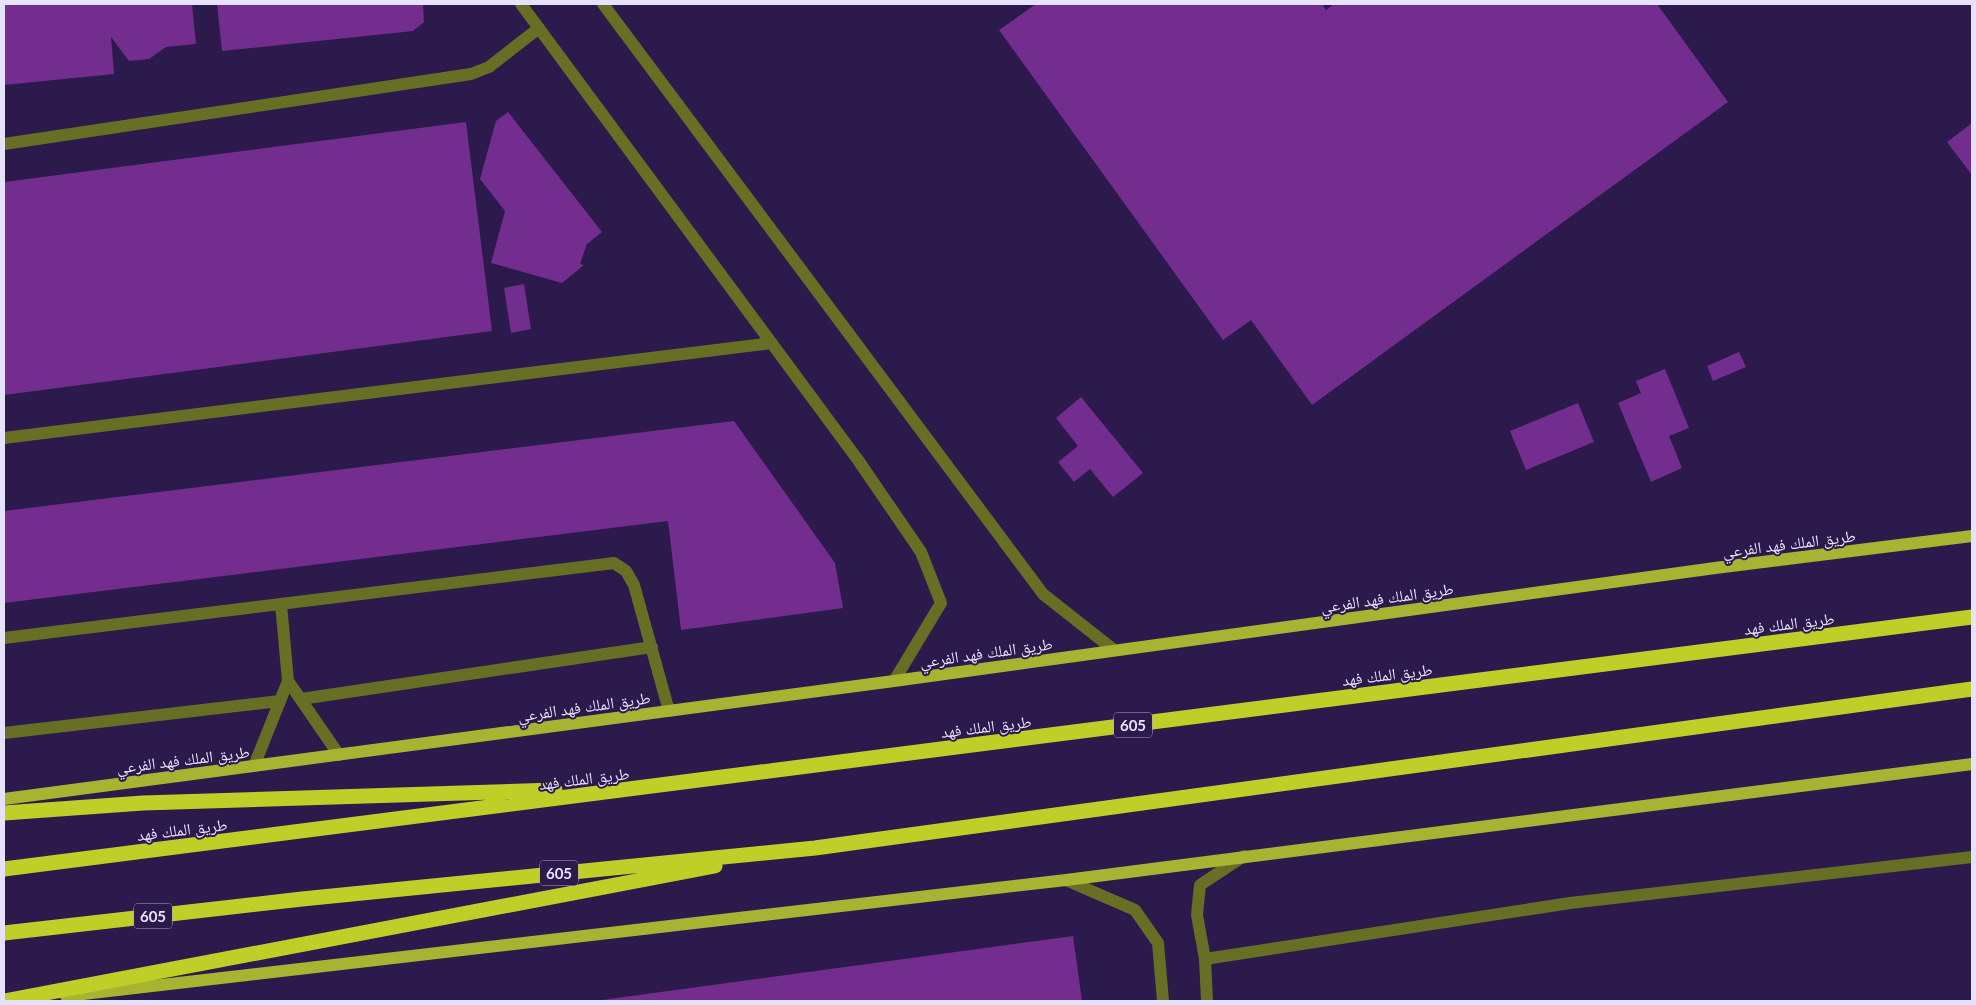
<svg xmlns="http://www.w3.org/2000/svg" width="1976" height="1005" viewBox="0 0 1976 1005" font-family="Lato,'Noto Naskh Arabic',sans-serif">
<rect width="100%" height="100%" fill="#2c1a4d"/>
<path fill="#732d8e" d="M 4,4 L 192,4 L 196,44 L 166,47 L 149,59 L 129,61 L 111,37 L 114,74 L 4,85 Z
M 217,4 L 423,4 L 424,22 L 413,31 L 222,51 Z
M 1036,4 L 1322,4 L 1326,10 L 1334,4 L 1657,4 L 1728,102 L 1312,405 L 1251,320 L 1223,340 L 999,30 Z
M 508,112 L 602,232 L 587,244 L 580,264 L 584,265 L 562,283 L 491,263 L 505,211 L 480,179 L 496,121 Z
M 466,122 L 492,331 L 4,395 L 4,182 Z
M 1972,123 L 1972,175 L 1947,142 Z
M 524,284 L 531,329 L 511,333 L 504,288 Z
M 1739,352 L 1746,367 L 1713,381 L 1707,366 Z
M 1665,369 L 1689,428 L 1669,436 L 1682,468 L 1651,482 L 1618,403 L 1641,393 L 1636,381 Z
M 1081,397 L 1143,473 L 1113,497 L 1090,469 L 1074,482 L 1058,462 L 1078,446 L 1056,418 Z
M 1578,403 L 1594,442 L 1526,470 L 1510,431 Z
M 734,421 L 835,563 L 843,608 L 681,630 L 668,521 L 4,603 L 4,511 Z
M 1073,936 L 1082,1001 L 602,1001 L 602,1000 Z"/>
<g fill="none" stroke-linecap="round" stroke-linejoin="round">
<path stroke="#666f23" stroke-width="12" d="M 521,4 L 858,460 L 921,552 L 941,603 L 894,681
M 603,4 L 1043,594 L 1114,650
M 4,144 L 471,74 L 489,67 L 539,28
M 4,438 L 772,343
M 4,638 L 614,563 L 626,571 L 634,585 L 669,711
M 288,681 L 339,755
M 301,699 L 652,647
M 4,733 L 280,701
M 254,766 L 288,681 L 281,604
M 1066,880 L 1135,910 L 1158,943 L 1163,1001
M 1205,959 L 1570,903 L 1972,857
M 1207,1001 L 1205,959 L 1197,915 L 1200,885 L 1244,856"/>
<path stroke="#a6b431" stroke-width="12" d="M 4,799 L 894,681 L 1715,568 L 1972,536
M 66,996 L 1066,880 L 1972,764"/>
<path stroke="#bfcf27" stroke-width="15" d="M 4,813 L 143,803 L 555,790
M 4,869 L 1972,617
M 4,933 L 302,899 L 815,848 L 1972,689
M 4,1001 L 715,866"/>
</g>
<g text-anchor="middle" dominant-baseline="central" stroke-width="4" stroke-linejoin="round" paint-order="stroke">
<g fill="#2c1a4d" stroke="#afa6c8" stroke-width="1">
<rect x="1114" y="712.5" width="38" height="25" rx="4"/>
<rect x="540" y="860.5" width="38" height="25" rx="4"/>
<rect x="134" y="903.5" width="38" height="25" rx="4"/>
</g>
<g font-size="15" font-weight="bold" fill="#e7e2fc">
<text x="1133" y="725">605</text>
<text x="559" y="873">605</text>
<text x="153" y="916">605</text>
</g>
<g font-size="16" fill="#e7e2fc" stroke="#2c1a4d">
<text transform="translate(1789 543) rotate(-7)">طريق الملك فهد الفرعي</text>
<text transform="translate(1387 597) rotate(-8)">طريق الملك فهد الفرعي</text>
<text transform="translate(1789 623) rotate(-7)">طريق الملك فهد</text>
<text transform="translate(986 652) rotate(-8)">طريق الملك فهد الفرعي</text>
<text transform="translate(1387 674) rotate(-7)">طريق الملك فهد</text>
<text transform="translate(584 706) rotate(-8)">طريق الملك فهد الفرعي</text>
<text transform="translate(986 726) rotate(-7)">طريق الملك فهد</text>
<text transform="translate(183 759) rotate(-7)">طريق الملك فهد الفرعي</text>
<text transform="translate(584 778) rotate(-7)">طريق الملك فهد</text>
<text transform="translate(182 829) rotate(-7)">طريق الملك فهد</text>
</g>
</g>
<rect width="1976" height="1005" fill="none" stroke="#e7e2fc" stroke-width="10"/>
</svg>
